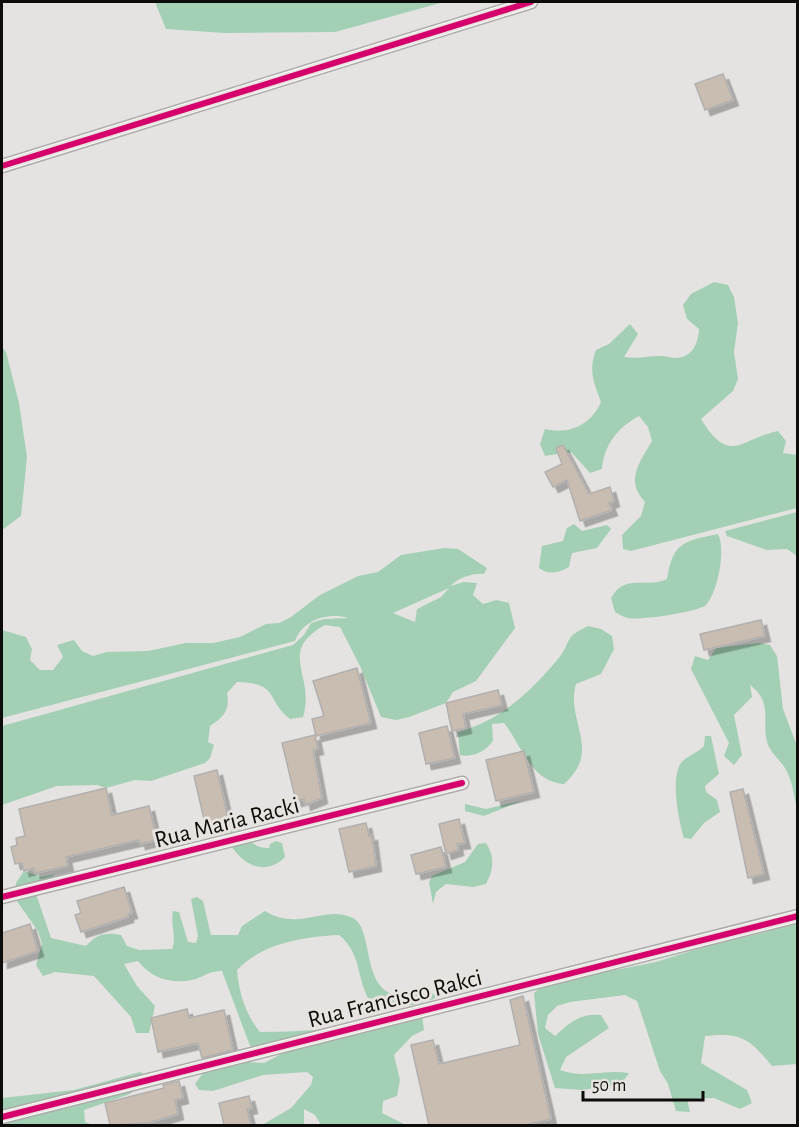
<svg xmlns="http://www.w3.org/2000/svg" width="799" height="1127" viewBox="0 0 799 1127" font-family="'Alegreya Sans',sans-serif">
<defs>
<filter id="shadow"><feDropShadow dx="5.5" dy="5.5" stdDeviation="0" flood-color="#0004"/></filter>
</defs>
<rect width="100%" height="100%" fill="#e5e3e1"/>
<path fill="#a3d0b4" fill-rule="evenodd" d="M 155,2 L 444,2 L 335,32 L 224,33 L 166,29 Z
M 714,282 L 728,285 L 734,297 L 738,323 L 734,352 L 738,379 L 733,391 L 701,419 C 730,466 740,439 778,431 L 786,441 L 783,453 L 797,455 L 797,508 L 631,551 L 623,549 L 622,535 L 641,516 L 645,502 C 625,481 639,463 652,441 L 648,427 L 639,416 C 618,427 604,445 602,469 L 590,473 L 571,452 L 545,456 L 540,444 L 545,429 C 569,435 591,425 601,402 C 594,383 588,370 596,350 L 609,344 L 630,324 L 638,334 L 624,357 C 638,359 648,356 661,356 C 666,356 671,358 675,358 C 693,358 698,343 699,329 L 687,319 L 683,305 L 691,294 Z
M 2,347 L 6,352 L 19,403 L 27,457 L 21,516 L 2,530 Z
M 797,512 L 797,556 L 787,549 L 767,550 L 727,536 L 725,531 Z
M 574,524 L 582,531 L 607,525 L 611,529 L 597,548 L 572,553 L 569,567 C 559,573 548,575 539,568 L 542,546 L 563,541 L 567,528 Z
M 718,534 C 726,549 718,592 706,605 C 698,612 638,621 628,618 C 623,617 619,614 615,612 L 611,598 C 625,573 645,589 667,579 C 673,542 684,541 718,534 Z
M 444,548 L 458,549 L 487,568 L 484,574 C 474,573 457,578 451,586 L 463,582 L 477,583 L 473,595 L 483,604 L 496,600 L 509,603 L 515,628 L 476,681 L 453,692 L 446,703 L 409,717 L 396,720 L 381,717 L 360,666 L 340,627 L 325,625 C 276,652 316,675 303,717 L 290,719 C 265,699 280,683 237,682 L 227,693 C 230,710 225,716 210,726 L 208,742 L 214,745 L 210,758 L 205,763 L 151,781 L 135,780 L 106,788 L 97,785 L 57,786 L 2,805 L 2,726 L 293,645 L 304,635 L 311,623 L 324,619 L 348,618 C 327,612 303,620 295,641 L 2,718 L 2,630 L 26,637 L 32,649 L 30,660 L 40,670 L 53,670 L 63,657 L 57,645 L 74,640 L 82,651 L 93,656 L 107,652 L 148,651 L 186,643 L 213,643 L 240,637 L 266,624 L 279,623 L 291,617 L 320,595 L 358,576 L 378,572 L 401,555 ZM 449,588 L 441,597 L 417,609 L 415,622 L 393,613 Z
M 588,626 L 601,629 L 612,636 L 614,649 L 601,674 L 576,684 C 565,721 603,750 564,784 C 531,782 522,746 504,723 L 492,724 L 493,740 C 488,751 471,758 460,755 L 458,732 C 501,720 529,693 558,659 C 573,641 562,638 588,626 Z
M 758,643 L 770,645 L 777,656 L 783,709 L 797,746 L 797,809 C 794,796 792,779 785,768 C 780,760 772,754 768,745 C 760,722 775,704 750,685 L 752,697 L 734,715 L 742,755 L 734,765 L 724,756 L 729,743 L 691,669 L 695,656 L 708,660 L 716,648 Z
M 705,736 L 711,736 L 719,774 L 705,786 L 706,792 L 717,800 L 720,812 L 704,823 L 691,839 L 684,838 C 679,822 670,778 681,763 C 686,756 698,753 704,746 Z
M 524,800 L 484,816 L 465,811 L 465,804 L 486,809 Z
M 228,822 C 244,828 248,849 269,848 L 270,844 L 276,841 L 282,843 L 285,857 C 259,883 230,854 223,828 Z
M 486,843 C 495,857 494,869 486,884 L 473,887 L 446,884 L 436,892 L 433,904 L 429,882 L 432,876 L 465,862 L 478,844 Z
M 24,871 L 42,877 L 55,874 L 46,883 L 34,888 L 51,938 L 86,946 C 97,934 105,932 121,935 L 127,946 L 139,950 L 172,949 C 177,937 170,924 173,911 L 179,912 L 188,942 L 196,943 L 198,936 L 191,899 L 197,897 L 203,901 L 211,935 L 238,935 L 242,926 L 265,911 C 299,932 326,904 353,918 C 372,928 363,975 386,991 C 400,1001 412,990 426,991 C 429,991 435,995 438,997 C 418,1006 397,1008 374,1007 C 355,984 364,955 339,935 C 302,937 263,943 237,970 C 239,992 245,1014 260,1032 C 282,1032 306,1031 329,1029 C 359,1026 394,1002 422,1017 L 424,1030 L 412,1036 L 394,1055 L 400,1080 L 397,1096 L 383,1101 L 382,1113 L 406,1125 L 321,1125 L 315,1115 L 304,1109 L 304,1125 L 262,1125 L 291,1108 L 311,1085 L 313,1077 L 307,1072 L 263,1075 L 213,1091 L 199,1090 L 195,1084 L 203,1073 L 232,1061 L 264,1063 L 285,1052 L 254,1051 L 250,1046 L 222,971 C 209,971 207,975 196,979 C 174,985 151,979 138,961 L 124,964 L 137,986 L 155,1006 L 149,1033 L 136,1033 L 131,1017 L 94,976 L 55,972 L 43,976 L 36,965 L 42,944 L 38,931 L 14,897 L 16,883 Z
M 797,915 L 797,1064 L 772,1066 C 749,1038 741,1032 705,1036 L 701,1063 L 747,1090 L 752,1103 L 740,1109 L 714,1098 L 687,1099 L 690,1112 L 676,1111 L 668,1084 L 660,1071 L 637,1001 L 625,995 L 570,1002 L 557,1006 L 548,1015 L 545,1028 L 555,1036 C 570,1022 581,1013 601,1015 L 609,1028 L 566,1057 L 560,1070 C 584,1079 605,1069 629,1073 L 621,1084 L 582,1090 L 555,1088 L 538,1034 L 534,993 L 544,984 L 656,962 L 710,945 L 766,932 L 793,922 Z
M 140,1072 L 151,1078 L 130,1094 L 84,1110 L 85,1122 L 93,1125 L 2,1126 L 2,1098 L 74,1090 Z"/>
<path fill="#c9bcb0" stroke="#b2b0af" stroke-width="1.5" filter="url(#shadow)" d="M 723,74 L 733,100 L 705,110 L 695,84 Z
M 563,445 L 589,494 L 610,487 L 614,501 L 609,503 L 612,510 L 580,521 L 567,480 L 553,487 L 545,472 L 562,464 L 556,448 Z
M 761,620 L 765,636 L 704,650 L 700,634 Z
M 357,668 L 371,723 L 316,736 L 312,719 L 324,716 L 313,681 Z
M 498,690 L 502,705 L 463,714 L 466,728 L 452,731 L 446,703 Z
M 447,726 L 455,758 L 426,764 L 419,733 Z
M 315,735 L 318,749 L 313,750 L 322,798 L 305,805 L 304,799 L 296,801 L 282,743 Z
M 524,751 L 534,792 L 496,801 L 486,760 Z
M 217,770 L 228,817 L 220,820 L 221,824 L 206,828 L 194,776 Z
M 106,788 L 112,815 L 149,806 L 157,840 L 140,844 L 139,840 L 66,857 L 68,866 L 35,873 L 34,868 L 24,871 L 22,863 L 15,864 L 11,847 L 17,845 L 16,838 L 25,836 L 19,809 Z
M 743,789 L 764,874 L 748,878 L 730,792 Z
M 459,819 L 465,843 L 457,844 L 458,850 L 446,854 L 439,824 Z
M 366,823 L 369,836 L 372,835 L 376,866 L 349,872 L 339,829 Z
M 441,847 L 446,867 L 416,874 L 411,855 Z
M 124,887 L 132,913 L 128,914 L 128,917 L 81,932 L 75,915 L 81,913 L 77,901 Z
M 30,924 L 38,951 L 2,963 L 2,933 Z
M 523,996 L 551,1119 L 525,1125 L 429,1125 L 411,1045 L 433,1040 L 439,1064 L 520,1045 L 510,1000 Z
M 187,1009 L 189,1018 L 224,1010 L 233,1050 L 202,1058 L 198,1043 L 158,1052 L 151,1018 Z
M 179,1081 L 183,1098 L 175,1100 L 178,1114 L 148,1123 L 110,1125 L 105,1103 L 164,1088 L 163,1085 Z
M 249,1096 L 252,1108 L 247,1109 L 251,1125 L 224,1125 L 219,1103 Z"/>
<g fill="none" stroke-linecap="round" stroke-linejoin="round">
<g stroke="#adabaa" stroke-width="15">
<path id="minor" d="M 2,166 L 531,2
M 2,897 L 462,783
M 2,1117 L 798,916"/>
</g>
<use href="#minor" stroke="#fbfbfa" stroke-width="12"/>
<g stroke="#e7e3df" stroke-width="10">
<path id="cycleway" d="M 2,166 L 531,2
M 2,897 L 462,783
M 2,1117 L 798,916"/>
</g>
<use href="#cycleway" stroke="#d6006c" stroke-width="6"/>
</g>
<g text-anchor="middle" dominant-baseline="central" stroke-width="6" stroke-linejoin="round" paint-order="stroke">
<g font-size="24" fill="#0d0c0b" stroke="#e7e3df">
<text transform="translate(227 823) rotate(-14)">Rua Maria Racki</text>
<text transform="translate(395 999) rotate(-14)">Rua Francisco Rakci</text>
</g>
</g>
<rect width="799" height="1127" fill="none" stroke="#0d0c0b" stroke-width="6"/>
<path d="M583 1091v9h120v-9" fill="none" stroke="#0d0c0b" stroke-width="3"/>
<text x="592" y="1091" font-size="18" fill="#0d0c0b" stroke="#e7e3df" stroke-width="4.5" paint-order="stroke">50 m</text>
</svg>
